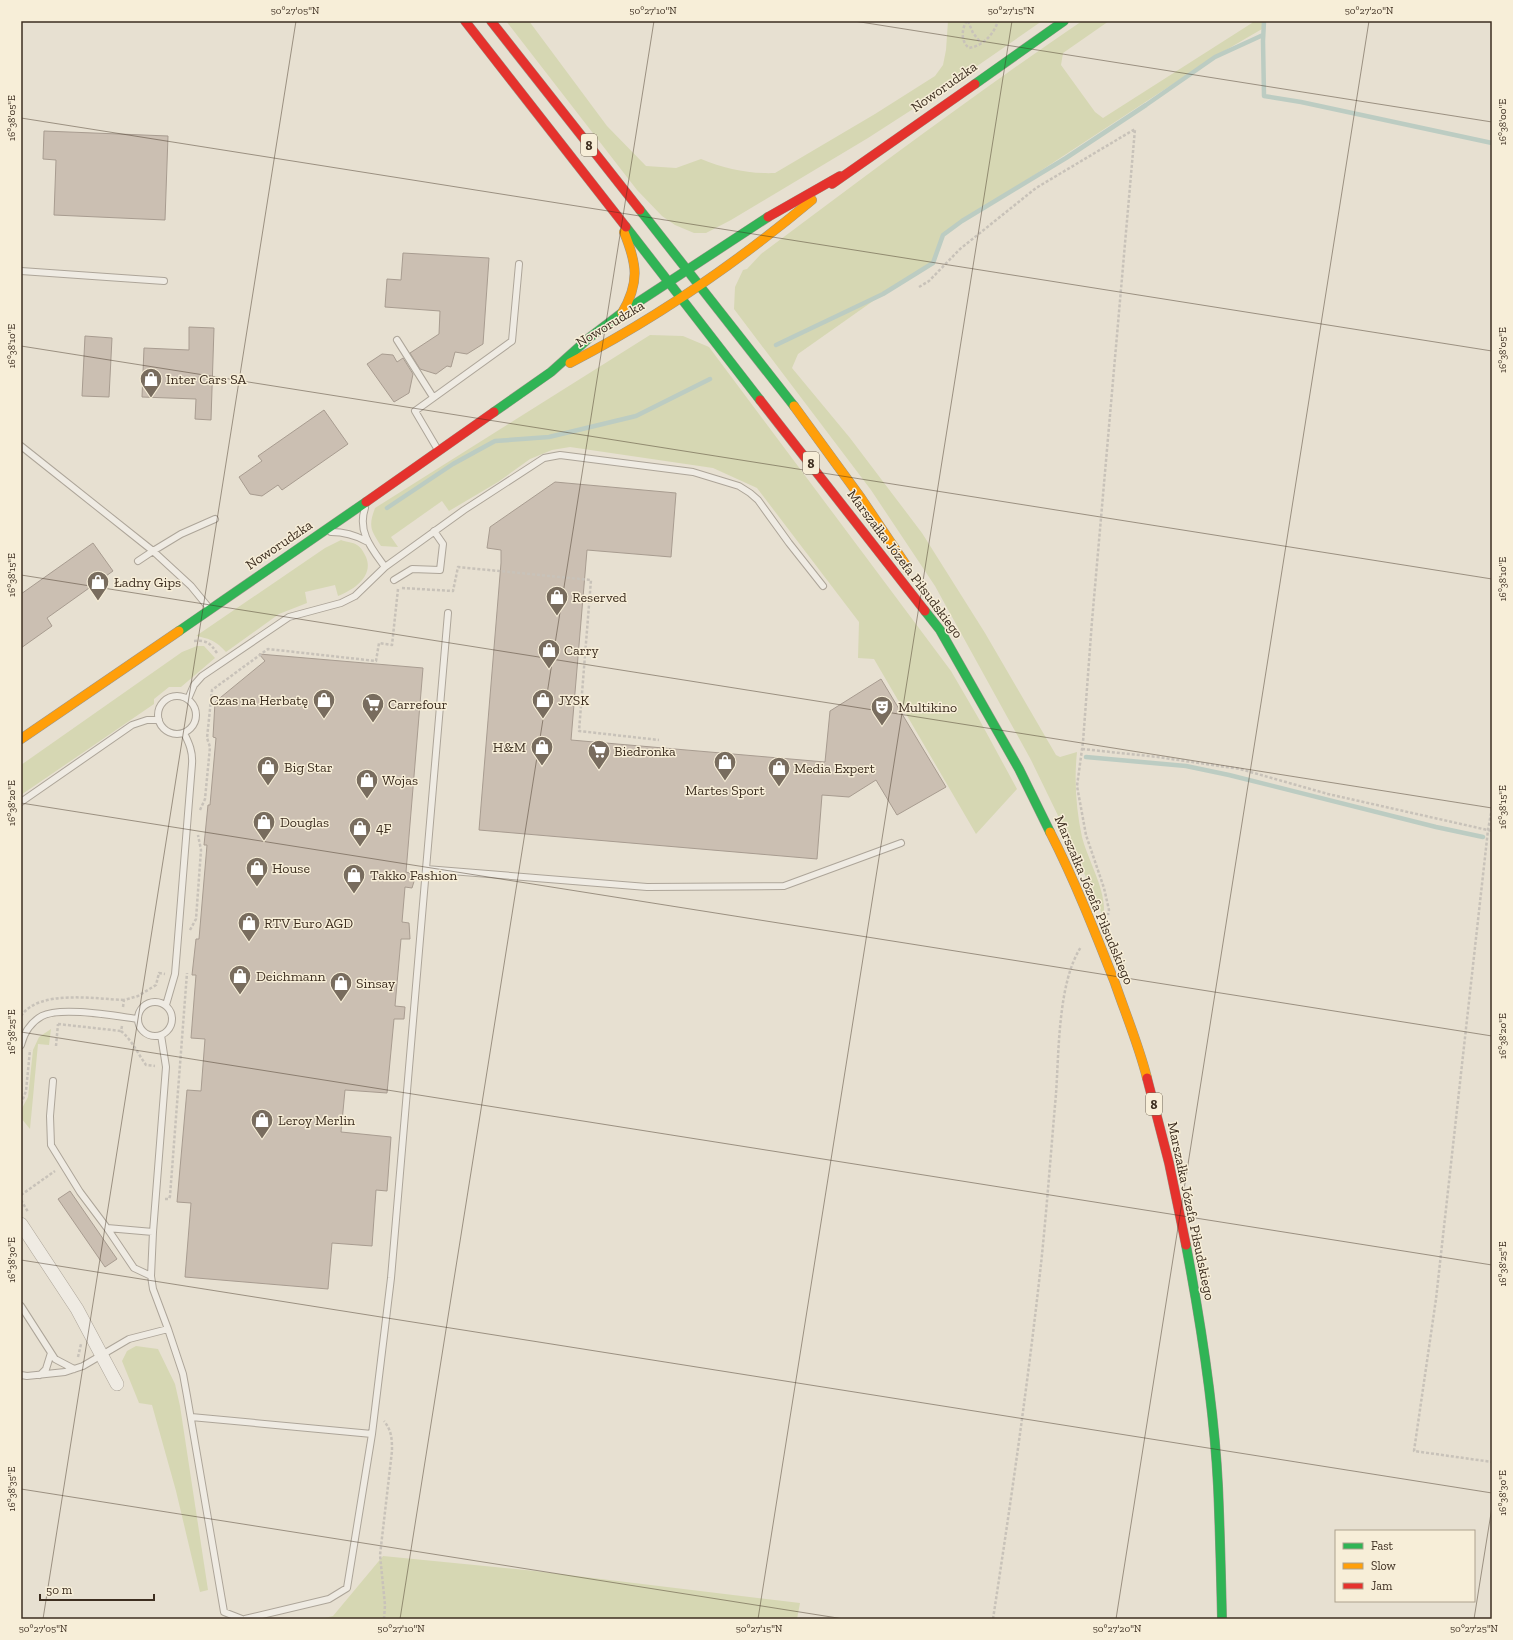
<svg xmlns="http://www.w3.org/2000/svg" width="1513" height="1640" viewBox="0 0 1513 1640" font-family="'Zilla Slab',serif">
<rect width="100%" height="100%" fill="#e7e0d1"/>
<path fill="#d6d7b3" d="M 506,21 L 529,21 L 607,126 L 646,166 L 676,168 L 701,159 C 725,169 749,174 775,173 L 875,114 L 935,76 L 943,65 L 946,50 L 948,21 L 1042,21 L 944,89 L 868,138 L 731,220 L 706,233 L 694,233 L 675,225 L 662,216 L 637,190 Z
M 1082,21 L 1109,21 L 1063,53 L 1061,65 L 1095,112 L 1103,118 L 1252,23 L 1253,21 L 1262,21 L 1262,29 L 1214,57 L 943,235 L 933,263 L 883,294 L 798,354 L 792,368 L 850,438 L 922,533 L 985,633 L 1056,755 L 1060,757 L 1077,752 C 1074,780 1076,809 1082,837 C 1087,858 1109,896 1103,916 L 1066,832 L 1031,760 L 935,586 L 871,490 L 734,309 L 735,287 L 743,270 L 747,269 L 761,254 C 867,175 973,95 1082,21 Z
M 650,335 L 683,336 L 709,347 L 951,671 L 979,719 L 1017,789 L 976,834 L 874,659 L 858,658 L 859,622 L 757,488 L 713,468 L 570,447 L 552,450 L 530,459 L 498,482 L 449,511 L 442,501 L 391,537 L 398,547 L 381,546 C 371,530 368,527 375,508 Z
M 341,540 C 346,542 353,542 357,545 C 361,547 364,553 366,557 C 374,576 354,590 338,596 L 335,585 L 305,592 L 307,603 L 279,614 L 226,652 C 216,641 211,639 196,636 L 325,548 Z
M 197,646 L 204,646 L 215,658 L 181,687 L 169,687 L 154,699 L 154,704 L 21,795 L 21,765 L 182,652 Z
M 51,1029 L 49,1045 L 38,1044 L 30,1129 L 21,1118 L 21,1110 L 28,1097 L 33,1050 L 39,1037 Z
M 136,1346 L 158,1349 L 175,1384 L 180,1406 L 208,1590 L 200,1592 L 176,1491 L 152,1405 L 139,1403 L 122,1361 L 127,1351 Z
M 383,1556 L 535,1571 L 800,1603 L 797,1619 L 320,1619 L 333,1616 Z"/>
<g fill="none" stroke-linecap="round" stroke-linejoin="round">
<path stroke="#bcccc2" stroke-width="4.5" d="M 1264,21 L 1263,41 L 1264,96 L 1301,102 L 1492,143
M 776,345 L 883,294 L 933,263 L 943,235 L 962,221 L 1066,158 L 1146,105 L 1215,57 L 1263,35
M 387,508 L 453,464 L 495,441 L 549,437 L 636,416 L 710,379
M 1086,757 L 1186,766 L 1229,775 L 1436,827 L 1483,837"/>
</g>
<path fill="#cbbfb2" stroke="#a89c90" d="M 44,131 L 168,136 L 165,220 L 54,215 L 56,160 L 43,159 Z
M 403,253 L 489,258 L 483,344 L 467,354 L 455,352 L 451,367 L 447,366 L 436,374 L 420,369 L 410,353 L 439,334 L 440,311 L 385,307 L 387,279 L 401,280 Z
M 189,327 L 214,328 L 211,420 L 195,419 L 196,399 L 142,397 L 144,348 L 189,350 Z
M 85,336 L 112,338 L 109,397 L 82,396 Z
M 382,354 L 393,355 L 397,362 L 403,358 L 413,374 L 409,393 L 394,402 L 367,364 Z
M 324,410 L 348,444 L 282,490 L 278,485 L 262,496 L 250,494 L 239,477 L 262,461 L 258,456 Z
M 555,482 L 676,493 L 671,557 L 587,550 L 571,740 L 825,762 L 830,711 L 881,679 L 946,787 L 897,815 L 876,780 L 849,797 L 822,795 L 817,859 L 479,830 L 501,563 L 501,550 L 487,548 L 490,527 Z
M 93,543 L 113,571 L 47,618 L 52,626 L 21,648 L 21,594 Z
M 259,654 L 423,668 L 406,872 L 416,875 L 412,888 L 405,887 L 402,922 L 409,923 L 410,939 L 401,939 L 395,1006 L 405,1007 L 404,1019 L 394,1019 L 387,1093 L 345,1090 L 341,1132 L 391,1137 L 387,1191 L 376,1190 L 372,1246 L 332,1243 L 328,1289 L 185,1277 L 191,1203 L 177,1202 L 187,1090 L 201,1091 L 205,1039 L 191,1038 L 196,975 L 192,975 L 196,939 L 199,939 L 207,845 L 204,845 L 208,805 L 210,805 L 216,738 L 213,737 L 215,702 L 265,661 Z
M 70,1191 L 117,1259 L 105,1267 L 58,1199 Z"/>
<g fill="none" stroke-linecap="round" stroke-linejoin="round">
<g stroke="#ada599" stroke-width="8">
<path id="lane" d="M 21,271 L 164,281
M 397,340 L 433,397
M 21,446 L 153,551 L 181,534 L 215,519
M 438,450 L 415,411 L 512,341 L 519,264
M 331,532 C 344,532 355,535 366,541
M 138,561 L 153,551 L 191,586 L 209,608
M 385,567 L 464,510 L 544,458 L 560,455 L 693,472 L 739,486 L 750,493 L 758,500 L 789,543 L 823,586
M 394,580 L 412,569 L 440,570 L 443,544 L 434,531
M158 715a19 19 0 1 1 38 0a19 19 0 1 1-38 0Z
M 188,699 L 194,685 L 202,676 L 289,617 L 341,603 L 355,596 L 385,567 C 372,549 357,532 365,508
M 21,802 L 132,725 L 147,720 L 159,720
M 426,869 L 448,613
M138 1019a17 17 0 1 1 34 0a17 17 0 1 1-34 0Z
M 166,1005 L 175,974 L 177,950 L 192,764 C 193,752 189,743 184,733
M 21,1045 C 24,1033 31,1022 42,1016 C 61,1006 115,1016 138,1019
M 53,1081 L 50,1116 L 51,1145 L 80,1192 L 107,1228 L 153,1232 L 166,1067 L 161,1035
M 107,1228 L 134,1268 L 151,1276 L 153,1289 L 168,1329
M 151,1276 L 153,1232
M 21,1306 L 55,1359 L 74,1369
M 21,1375 L 27,1376 L 65,1372 L 83,1366 L 129,1339 L 168,1329 L 183,1374 L 187,1396 L 224,1612 L 242,1619
M 40,1375 L 46,1369 L 51,1353
M 191,1417 L 372,1434
M 245,1619 L 329,1599 L 347,1588 L 372,1434 L 391,1278 L 426,869 L 647,887 L 784,886 L 901,843"/>
</g>
<g stroke="#ada599" stroke-width="14">
<path id="street" d="M 21,1224 L 77,1309 L 117,1384"/>
</g>
<g stroke="#9c958a" stroke-width="10">
<path id="fast" d="M 975,84 L 1064,21
M 640,210 L 794,406
M 626,227 L 760,400
M 494,412 L 551,372 L 589,338 L 623,312 L 768,217
M 925,611 L 940,630 L 1019,769 L 1050,832
M 179,631 L 366,502
M 1186,1245 C 1201,1324 1214,1405 1218,1486 C 1220,1530 1221,1575 1222,1619"/>
</g>
<g stroke="#9c958a" stroke-width="10">
<path id="slow" d="M 622,313 C 640,282 637,264 624,232
M 570,363 C 655,319 739,261 812,200
M 794,406 L 861,498 L 906,565
M 21,739 L 179,631
M 1050,832 C 1075,881 1095,932 1115,983 C 1126,1015 1139,1046 1147,1078"/>
</g>
<g stroke="#9c958a" stroke-width="10">
<path id="jam" d="M 465,21 L 626,227
M 491,21 L 640,210
M 832,184 L 975,84
M 768,217 L 840,176
M 760,400 L 925,611
M 366,502 L 494,412
M 1147,1078 L 1169,1163 L 1186,1245"/>
</g>
<path stroke="#c8c2b9" stroke-width="2.5" stroke-dasharray="3 2" stroke-linecap="butt" d="M 967,21 C 961,29 961,42 969,48 C 983,46 994,34 998,21
M 968,21 L 973,33 L 981,43
M 919,287 L 929,281 L 960,249 L 1036,188 L 1135,129 L 1092,621 L 1083,742 L 1077,786 L 1086,835 L 1104,888 L 1109,910 L 1108,915
M 402,588 L 453,591 L 458,567 L 591,580 L 579,731 L 659,740
M 194,641 C 207,640 210,643 217,653
M 1082,749 L 1158,757 L 1240,769 L 1328,794 L 1492,831
M 1492,808 L 1488,830 L 1436,1299 L 1414,1451 L 1492,1462
M 200,810 L 205,799 L 210,747 L 207,738 L 212,690 L 268,649 L 376,661 L 379,643 L 392,645 L 398,589
M 190,930 L 196,919 L 201,850 L 198,835
M 123,1007 L 124,1000 L 138,996 L 156,985 L 159,973 L 165,974
M 21,1016 C 39,989 95,999 124,1000
M 58,1024 L 121,1031
M 122,1026 L 121,1031 C 132,1040 138,1054 146,1065 L 155,1066
M 56,1046 L 58,1024
M 21,1104 L 26,1091 L 30,1050
M 21,1195 L 55,1171
M 165,1199 L 169,1199 L 170,1196 L 187,973
M 21,1200 L 28,1212
M 78,1357 L 81,1344
M 384,1619 L 385,1605 L 380,1555 L 392,1451 C 392,1440 392,1431 384,1421
M 993,1619 C 1011,1501 1028,1383 1041,1264 C 1047,1207 1051,1150 1056,1094 C 1059,1051 1058,982 1081,947"/>
<use href="#lane" stroke="#efebe3" stroke-width="6"/>
<use href="#street" stroke="#efebe3" stroke-width="13"/>
<use href="#fast" stroke="#30b455" stroke-width="9"/>
<use href="#slow" stroke="#ff9f0a" stroke-width="9"/>
<use href="#jam" stroke="#e5322d" stroke-width="9"/>
</g>
<path fill="none" stroke="#3d2e20" stroke-width="1" stroke-opacity="0.45" d="M 854,21 L 1492,122M 21,118 L 1492,351M 21,346 L 1492,579M 21,575 L 1492,808M 21,803 L 1492,1036M 21,1032 L 1492,1265M 21,1260 L 1492,1493M 21,1489 L 844,1619M 43,1619 L 296,21M 400,1619 L 654,21M 758,1619 L 1012,21M 1116,1619 L 1369,21M 1474,1619 L 1492,1507"/>
<defs>
<g id="shop-pin" transform="scale(1.15)"><path d="M0 17L-7.5 6A9.5 9.5 0 1 1 7.5 6Z" fill="#786c5e" stroke="#f7eed8"/><path d="M-5-2.5h2.3a2.7 3.5 0 0 1 5.4 0H5L5.5 6h-11ZM-1.5-2.5h3a1.5 2.3 0 0 0-3 0Z" fill="#fff"/></g>
<g id="supermarket-pin" transform="scale(1.15)"><path d="M0 17L-7.5 6A9.5 9.5 0 1 1 7.5 6Z" fill="#786c5e" stroke="#f7eed8"/><path d="M-6-5.5h2.5l.6 2H6L4.5 2H-2.5L-4.4-4H-6ZM-1.5 3.2a1.3 1.3 0 1 0 .1 0ZM3 3.2a1.3 1.3 0 1 0 .1 0Z" fill="#fff"/></g>
<g id="theatre-pin" transform="scale(1.15)"><path d="M0 17L-7.5 6A9.5 9.5 0 1 1 7.5 6Z" fill="#786c5e" stroke="#f7eed8"/><path d="M-5-5.5Q0-4 5-5.5V0Q5 5 0 6Q-5 5-5 0ZM-3.3-2.5H-1v1.5H-3.3ZM1-2.5H3.3v1.5H1ZM-2.8 1Q0 5.5 2.8 1Z" fill="#fff"/></g>
</defs>
<g fill-rule="evenodd">
<use href="#shop-pin" x="151" y="379"/>
<use href="#shop-pin" x="98" y="582"/>
<use href="#shop-pin" x="557" y="597"/>
<use href="#shop-pin" x="549" y="650"/>
<use href="#shop-pin" x="324" y="700"/>
<use href="#shop-pin" x="543" y="700"/>
<use href="#supermarket-pin" x="373" y="704"/>
<use href="#theatre-pin" x="882" y="707"/>
<use href="#shop-pin" x="542" y="747"/>
<use href="#supermarket-pin" x="599" y="751"/>
<use href="#shop-pin" x="725" y="762"/>
<use href="#shop-pin" x="268" y="767"/>
<use href="#shop-pin" x="779" y="768"/>
<use href="#shop-pin" x="367" y="780"/>
<use href="#shop-pin" x="264" y="822"/>
<use href="#shop-pin" x="360" y="828"/>
<use href="#shop-pin" x="257" y="868"/>
<use href="#shop-pin" x="354" y="875"/>
<use href="#shop-pin" x="249" y="923"/>
<use href="#shop-pin" x="240" y="976"/>
<use href="#shop-pin" x="341" y="983"/>
<use href="#shop-pin" x="262" y="1120"/>
</g>
<g text-anchor="middle" dominant-baseline="central" stroke-width="3" stroke-linejoin="round" paint-order="stroke">
<g fill="#f7eed8" stroke="#756857" stroke-width="1">
<rect x="581" y="134" width="16" height="22" rx="3"/>
<rect x="803" y="452" width="16" height="22" rx="3"/>
<rect x="1146" y="1093" width="16" height="22" rx="3"/>
</g>
<g font-size="13" font-weight="bold" fill="#3d2e20">
<text x="589" y="145">8</text>
<text x="811" y="463">8</text>
<text x="1154" y="1104">8</text>
</g>
<g font-size="14" fill="#3d2e20" stroke="#f7eed8">
<text transform="translate(944 87) rotate(-35)">Noworudzka</text>
<text transform="translate(610 324) rotate(-31)">Noworudzka</text>
<text transform="translate(279 545) rotate(-34)">Noworudzka</text>
<text transform="translate(905 564) rotate(53)">Marszałka Józefa Piłsudskiego</text>
<text transform="translate(1094 900) rotate(67)">Marszałka Józefa Piłsudskiego</text>
<text transform="translate(1191 1211) rotate(78)">Marszałka Józefa Piłsudskiego</text>
</g>
<g font-size="14" fill="#3d2e20" stroke="#f7eed8" text-anchor="start">
<text x="166" y="379">Inter Cars SA</text>
<text x="114" y="582">Ładny Gips</text>
<text x="572" y="597">Reserved</text>
<text x="564" y="650">Carry</text>
<text x="308" y="700" text-anchor="end">Czas na Herbatę</text>
<text x="558" y="700">JYSK</text>
<text x="388" y="704">Carrefour</text>
<text x="898" y="707">Multikino</text>
<text x="526" y="747" text-anchor="end">H&amp;M</text>
<text x="614" y="751">Biedronka</text>
<text x="284" y="767">Big Star</text>
<text x="794" y="768">Media Expert</text>
<text x="382" y="780">Wojas</text>
<text x="725" y="790" text-anchor="middle">Martes Sport</text>
<text x="280" y="822">Douglas</text>
<text x="376" y="828">4F</text>
<text x="272" y="868">House</text>
<text x="370" y="875">Takko Fashion</text>
<text x="264" y="923">RTV Euro AGD</text>
<text x="256" y="976">Deichmann</text>
<text x="356" y="983">Sinsay</text>
<text x="278" y="1120">Leroy Merlin</text>
</g>
</g>
<rect width="1513" height="1640" fill="none" stroke="#f7eed8" stroke-width="44"/>
<rect x="1335" y="1530" width="140" height="72" fill="#f7eed8" stroke="#ada18e"/>
<rect x="1343" y="1543" width="20" height="6" fill="#30b455" stroke="#ada18e"/>
<text x="1371" y="1550" font-size="12" fill="#3d2e20">Fast</text>
<rect x="1343" y="1563" width="20" height="6" fill="#ff9f0a" stroke="#ada18e"/>
<text x="1371" y="1570" font-size="12" fill="#3d2e20">Slow</text>
<rect x="1343" y="1583" width="20" height="6" fill="#e5322d" stroke="#ada18e"/>
<text x="1371" y="1590" font-size="12" fill="#3d2e20">Jam</text>
<path d="M40 1594v6h114v-6" fill="none" stroke="#3d2e20" stroke-width="2"/>
<text x="46" y="1594" font-size="12" fill="#3d2e20" stroke="#f7eed8" stroke-width="3" paint-order="stroke">50 m</text>
<rect x="22" y="22" width="1469" height="1596" fill="none" stroke="#3d2e20" stroke-width="1.5"/>
<g font-size="10" text-anchor="middle" fill="#3d2e20">
<text x="295" y="14">50°27'05"N</text>
<text x="653" y="14">50°27'10"N</text>
<text x="1011" y="14">50°27'15"N</text>
<text x="1369" y="14">50°27'20"N</text>
<text transform="translate(11 118) rotate(-90)" y="4">16°38'05"E</text>
<text transform="translate(1502 122) rotate(-90)" y="4">16°38'00"E</text>
<text transform="translate(11 346) rotate(-90)" y="4">16°38'10"E</text>
<text transform="translate(1502 350) rotate(-90)" y="4">16°38'05"E</text>
<text transform="translate(11 575) rotate(-90)" y="4">16°38'15"E</text>
<text transform="translate(1502 579) rotate(-90)" y="4">16°38'10"E</text>
<text transform="translate(11 803) rotate(-90)" y="4">16°38'20"E</text>
<text transform="translate(1502 807) rotate(-90)" y="4">16°38'15"E</text>
<text transform="translate(11 1032) rotate(-90)" y="4">16°38'25"E</text>
<text transform="translate(1502 1036) rotate(-90)" y="4">16°38'20"E</text>
<text transform="translate(11 1260) rotate(-90)" y="4">16°38'30"E</text>
<text transform="translate(1502 1264) rotate(-90)" y="4">16°38'25"E</text>
<text transform="translate(11 1489) rotate(-90)" y="4">16°38'35"E</text>
<text transform="translate(1502 1493) rotate(-90)" y="4">16°38'30"E</text>
<text x="43" y="1632">50°27'05"N</text>
<text x="401" y="1632">50°27'10"N</text>
<text x="759" y="1632">50°27'15"N</text>
<text x="1117" y="1632">50°27'20"N</text>
<text x="1474" y="1632">50°27'25"N</text>
</g>
</svg>
